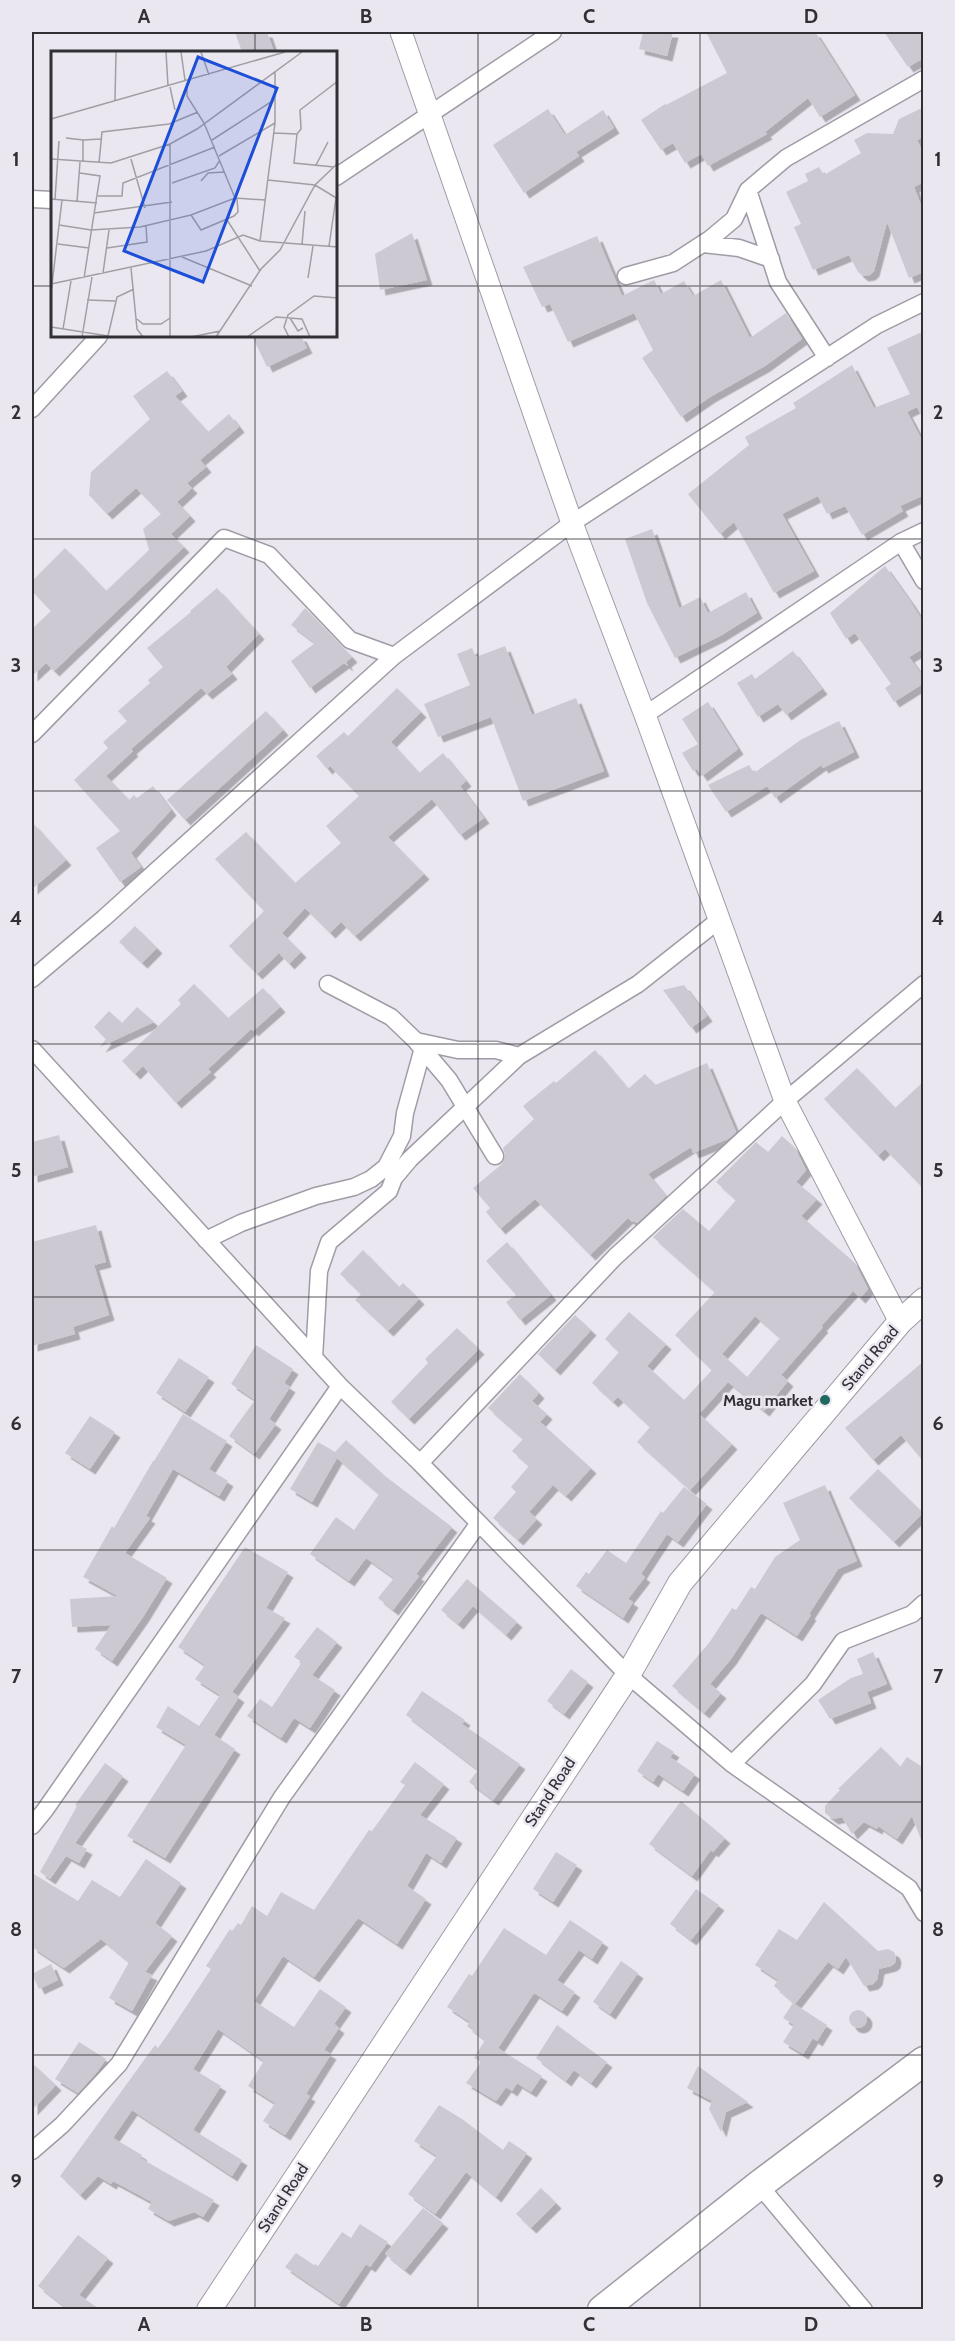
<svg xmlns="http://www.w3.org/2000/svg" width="955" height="2341" viewBox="0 0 955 2341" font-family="Cabin,sans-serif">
<defs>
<filter id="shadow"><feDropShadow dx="5.5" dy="5.5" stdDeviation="0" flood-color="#0004"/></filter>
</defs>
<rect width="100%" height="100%" fill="#ebe7f1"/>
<path fill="#cdc9d3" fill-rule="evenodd" filter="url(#shadow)" d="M 235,32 L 267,32 L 274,52 L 242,52 Z
M 643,32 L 673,32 L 667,56 L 639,49 Z
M 706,32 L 815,32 L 855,95 L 820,117 L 808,98 L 765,132 L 767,134 L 708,166 L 701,154 L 685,163 L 673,143 L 661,150 L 641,120 L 665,104 L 666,105 L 727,73 Z
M 884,32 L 924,32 L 924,58 L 908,67 Z
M 924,107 L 924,137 L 917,140 L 924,154 L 924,182 L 914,187 L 924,213 L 924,272 L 909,278 L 887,222 L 874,271 L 870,275 L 863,276 L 858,272 L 849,255 L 813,270 L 794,227 L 801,224 L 786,192 L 808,181 L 805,174 L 819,167 L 824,175 L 861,153 L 854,140 L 867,133 L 893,134 L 899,119 Z
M 548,109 L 565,135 L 603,110 L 614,128 L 576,152 L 579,156 L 524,193 L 493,145 Z
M 412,233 L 427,280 L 380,290 L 375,254 Z
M 597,236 L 622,296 L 654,280 L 661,294 L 684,281 L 693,296 L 721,280 L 750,338 L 786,313 L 802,339 L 765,366 L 710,397 L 681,417 L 642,358 L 653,350 L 634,313 L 568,342 L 550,304 L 542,307 L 523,267 Z
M 924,331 L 924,421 L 917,407 L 907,412 L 924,444 L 924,495 L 900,506 L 903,511 L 862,535 L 845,506 L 827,514 L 818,496 L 782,514 L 814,571 L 774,593 L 734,522 L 720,534 L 688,494 L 749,445 L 745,437 L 796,408 L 793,403 L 852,365 L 874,408 L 910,394 L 887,348 Z
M 252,336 L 301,336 L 307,348 L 267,367 Z
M 167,371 L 182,391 L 175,396 L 208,432 L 229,414 L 239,427 L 200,460 L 206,467 L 187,483 L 192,488 L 177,502 L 190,516 L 171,534 L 184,547 L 54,671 L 46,663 L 32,676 L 32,629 L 51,611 L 32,591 L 32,581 L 65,548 L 106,591 L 149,550 L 143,529 L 161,514 L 136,488 L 107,514 L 89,495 L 91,472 L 150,419 L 133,396 Z
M 652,529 L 679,608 L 700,597 L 708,613 L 746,592 L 757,613 L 720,636 L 675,658 L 647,603 L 625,539 Z
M 885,566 L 910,601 L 924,623 L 924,648 L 909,657 L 924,678 L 924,683 L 894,702 L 885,688 L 891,684 L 855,633 L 846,639 L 830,613 Z
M 217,588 L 259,634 L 226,667 L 232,674 L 207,694 L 201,688 L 131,749 L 133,751 L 106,776 L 129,800 L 134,795 L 137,798 L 153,786 L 171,810 L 131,853 L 141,867 L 120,882 L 96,848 L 120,831 L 74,780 L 108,748 L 103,742 L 127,721 L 118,711 L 150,683 L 148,680 L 163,667 L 147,648 L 191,612 L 190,611 Z
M 305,608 L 352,657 L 346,662 L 348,666 L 344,663 L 310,688 L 291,661 L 315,643 L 291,625 Z
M 505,646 L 532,715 L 576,698 L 604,771 L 523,801 L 491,717 L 438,737 L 424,704 L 470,685 L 457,654 L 472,648 L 476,657 Z
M 793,651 L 822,689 L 786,715 L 778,704 L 758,717 L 737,683 L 752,674 L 755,679 Z
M 397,688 L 421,712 L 391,742 L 419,773 L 443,753 L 466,781 L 460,786 L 484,818 L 460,835 L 432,799 L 388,837 L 424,874 L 355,936 L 341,922 L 330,933 L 305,908 L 282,933 L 301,952 L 289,964 L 279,953 L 257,974 L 229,946 L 264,911 L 215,859 L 246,832 L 295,883 L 341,843 L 326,826 L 359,796 L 330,766 L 327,769 L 316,756 L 344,732 L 348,736 Z
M 708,702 L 738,749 L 702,776 L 697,769 L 693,771 L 682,753 L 698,744 L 682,719 Z
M 266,711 L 283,730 L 185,820 L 167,800 Z
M 839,721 L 854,752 L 823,768 L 821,765 L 775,798 L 767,786 L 726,812 L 708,785 L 749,765 L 754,773 L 802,739 Z
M 32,822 L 66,860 L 32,889 Z
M 135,926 L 157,948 L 142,963 L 119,942 Z
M 194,984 L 228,1018 L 263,988 L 280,1007 L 253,1031 L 251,1029 L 208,1069 L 211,1072 L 176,1103 L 143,1066 L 135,1074 L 122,1061 L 181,1004 L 178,1000 Z
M 684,985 L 707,1016 L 691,1028 L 663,990 Z
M 137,1007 L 154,1022 L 100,1047 L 106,1039 L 94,1027 L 109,1011 L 122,1023 Z
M 595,1050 L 628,1089 L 645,1074 L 655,1085 L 707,1063 L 736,1132 L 728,1139 L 693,1153 L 691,1147 L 648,1174 L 666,1196 L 637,1223 L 634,1221 L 632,1222 L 628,1218 L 590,1255 L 535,1199 L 500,1229 L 486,1212 L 490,1208 L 473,1188 L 502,1164 L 505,1156 L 503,1148 L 534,1119 L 523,1106 L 554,1081 L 556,1083 Z
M 857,1068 L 895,1108 L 924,1081 L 924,1189 L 885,1149 L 878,1156 L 824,1099 Z
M 59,1135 L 68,1167 L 32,1177 L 32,1142 Z
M 782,1136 L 795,1148 L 806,1170 L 796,1182 L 817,1199 L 801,1216 L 855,1263 L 868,1289 L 860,1298 L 853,1291 L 821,1326 L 823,1327 L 781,1375 L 788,1381 L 764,1411 L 728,1382 L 699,1414 L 732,1444 L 690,1490 L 637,1442 L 650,1427 L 618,1397 L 613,1402 L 592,1383 L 619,1352 L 605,1339 L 629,1312 L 666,1344 L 647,1366 L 684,1400 L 712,1370 L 675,1335 L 715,1292 L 653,1237 L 683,1209 L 709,1231 L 736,1200 L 716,1182 L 756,1142 L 768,1152 ZM 755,1316 L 780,1338 L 747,1377 L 722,1354 Z
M 96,1225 L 106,1262 L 94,1265 L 109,1315 L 73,1327 L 75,1334 L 32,1346 L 32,1242 Z
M 507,1242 L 551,1295 L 520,1320 L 506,1302 L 516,1295 L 486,1261 Z
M 363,1250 L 399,1287 L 403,1283 L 419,1299 L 388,1331 L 355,1300 L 361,1294 L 340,1274 Z
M 575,1315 L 591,1330 L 555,1370 L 538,1354 Z
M 457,1328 L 479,1349 L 409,1419 L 391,1402 L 428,1363 L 425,1359 Z
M 256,1345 L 293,1369 L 284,1383 L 290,1387 L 269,1419 L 276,1424 L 254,1454 L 229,1436 L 255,1400 L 231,1384 Z
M 179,1358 L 209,1377 L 185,1412 L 156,1393 Z
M 924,1361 L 924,1462 L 901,1435 L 873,1460 L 845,1428 Z
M 520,1374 L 539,1393 L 532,1401 L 547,1414 L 540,1422 L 591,1468 L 566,1496 L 553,1485 L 529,1512 L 537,1519 L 518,1540 L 493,1518 L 516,1492 L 511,1487 L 529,1466 L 512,1451 L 523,1439 L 488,1408 Z
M 183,1414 L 227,1441 L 209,1469 L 228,1481 L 219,1496 L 173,1469 L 146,1516 L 150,1518 L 125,1553 L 167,1578 L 143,1617 L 112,1661 L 95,1649 L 111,1625 L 72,1627 L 70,1599 L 118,1596 L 83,1577 L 112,1526 L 114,1528 L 153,1461 L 154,1461 Z
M 90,1416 L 115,1432 L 90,1469 L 65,1453 Z
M 346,1440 L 385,1476 L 452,1527 L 416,1574 L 419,1576 L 393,1610 L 378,1598 L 394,1578 L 366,1558 L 349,1581 L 310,1554 L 336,1517 L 354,1530 L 379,1494 L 337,1458 L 312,1502 L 290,1489 L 318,1442 L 335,1452 Z
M 878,1469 L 923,1513 L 894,1542 L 849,1498 Z
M 825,1485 L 857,1561 L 838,1569 L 809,1614 L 811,1615 L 797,1636 L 761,1613 L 731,1659 L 710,1684 L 721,1693 L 704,1713 L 672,1686 L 709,1643 L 732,1608 L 736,1610 L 751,1587 L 755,1589 L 775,1557 L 800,1540 L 783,1503 Z
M 684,1487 L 707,1504 L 678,1542 L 667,1534 L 641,1574 L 645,1577 L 628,1599 L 633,1602 L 623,1618 L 576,1586 L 586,1572 L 589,1574 L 607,1550 L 626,1563 L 661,1511 L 663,1513 Z
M 245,1547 L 288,1572 L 266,1608 L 285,1618 L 232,1692 L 239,1697 L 214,1735 L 235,1749 L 165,1858 L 127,1836 L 186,1745 L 156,1727 L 168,1706 L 199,1726 L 220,1695 L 195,1679 L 205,1665 L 178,1647 Z
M 467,1579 L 517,1622 L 506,1635 L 473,1606 L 458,1624 L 441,1610 Z
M 317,1627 L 337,1642 L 312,1675 L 335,1690 L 310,1728 L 294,1718 L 281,1738 L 247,1716 L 260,1699 L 272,1707 L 302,1662 L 294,1657 Z
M 873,1652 L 887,1684 L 867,1692 L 871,1703 L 830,1719 L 818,1700 L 851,1678 L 863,1674 L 857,1659 Z
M 571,1669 L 588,1682 L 564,1714 L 547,1701 Z
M 422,1691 L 465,1720 L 462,1724 L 520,1764 L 493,1800 L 469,1782 L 478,1770 L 406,1715 Z
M 657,1741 L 674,1752 L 670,1757 L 695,1774 L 683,1791 L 658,1774 L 653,1782 L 637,1771 Z
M 881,1747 L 900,1767 L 907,1757 L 924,1768 L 924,1840 L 921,1840 L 912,1816 L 897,1839 L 878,1826 L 877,1829 L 864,1822 L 852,1834 L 842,1817 L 833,1819 L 825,1813 L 825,1806 L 840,1790 L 838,1789 Z
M 415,1762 L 444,1784 L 420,1815 L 457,1838 L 441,1863 L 426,1853 L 407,1886 L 426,1899 L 397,1944 L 358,1918 L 314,1977 L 283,1956 L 254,2001 L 294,2027 L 320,1989 L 346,2007 L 334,2024 L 339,2028 L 324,2050 L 331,2054 L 306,2094 L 310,2096 L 285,2135 L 263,2121 L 275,2103 L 248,2086 L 264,2061 L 218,2029 L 193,2069 L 221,2086 L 193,2130 L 242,2160 L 232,2176 L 132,2110 L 113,2138 L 142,2155 L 140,2158 L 214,2200 L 203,2217 L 194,2212 L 169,2221 L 148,2209 L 152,2202 L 113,2181 L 111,2184 L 98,2176 L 80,2195 L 60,2176 L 155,2045 L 158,2048 L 172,2028 L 211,1969 L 206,1966 L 230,1929 L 232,1931 L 238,1923 L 241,1925 L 252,1906 L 267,1916 L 281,1892 L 314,1910 L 369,1830 L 372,1831 L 405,1785 L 400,1782 Z
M 105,1763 L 123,1776 L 75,1843 L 87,1849 L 79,1863 L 66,1856 L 50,1879 L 40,1872 L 77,1806 L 75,1805 Z
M 681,1801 L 725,1838 L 713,1852 L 711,1850 L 692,1876 L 649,1844 Z
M 556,1852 L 577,1865 L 553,1902 L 533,1889 Z
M 146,1859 L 181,1883 L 155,1923 L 172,1936 L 145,1972 L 152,1975 L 132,2011 L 109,1998 L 129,1962 L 101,1939 L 64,1968 L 32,1947 L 32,1873 L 78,1901 L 92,1880 L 120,1897 Z
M 696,1889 L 719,1905 L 691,1940 L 670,1924 Z
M 824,1902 L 878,1951 L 888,1949 L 894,1952 L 896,1957 L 895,1963 L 891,1966 L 879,1969 L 877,1980 L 873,1984 L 864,1986 L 846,1957 L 838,1969 L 828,1962 L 795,2004 L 774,1986 L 778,1980 L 755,1965 L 779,1929 L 797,1940 Z
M 570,1920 L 603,1942 L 592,1959 L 579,1950 L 557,1980 L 575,1992 L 562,2011 L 534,1993 L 498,2048 L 542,2076 L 531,2092 L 517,2083 L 512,2091 L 506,2087 L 496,2101 L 466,2083 L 481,2062 L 474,2058 L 485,2040 L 467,2026 L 470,2022 L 447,2007 L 469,1974 L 472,1976 L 504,1928 L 546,1955 Z
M 621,1961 L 638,1973 L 610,2014 L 593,2002 Z
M 51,1964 L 58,1980 L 39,1989 L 32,1974 Z
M 793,2003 L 827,2025 L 817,2041 L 813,2038 L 803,2054 L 783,2042 L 794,2025 L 783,2018 Z
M849 2019a9 9 0 1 1 18 0a9 9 0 1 1-18 0Z
M 557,2025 L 607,2062 L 591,2083 L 574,2070 L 566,2081 L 536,2058 Z
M 79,2042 L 106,2059 L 97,2072 L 78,2093 L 55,2079 Z
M 32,2063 L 56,2085 L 32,2110 Z
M 698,2066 L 748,2102 L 726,2112 L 721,2132 L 709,2109 L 712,2101 L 687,2088 Z
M 439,2105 L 462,2119 L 503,2150 L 509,2141 L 527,2153 L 496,2197 L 466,2172 L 435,2214 L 408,2194 L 437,2156 L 414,2141 Z
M 541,2188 L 556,2203 L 531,2228 L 516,2214 Z
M 423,2208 L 443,2223 L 405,2270 L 385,2254 Z
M 360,2224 L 388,2242 L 370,2267 L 366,2264 L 339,2304 L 285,2267 L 296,2253 L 314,2265 L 315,2264 L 318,2266 L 342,2232 L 351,2238 Z
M 78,2235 L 108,2258 L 79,2295 L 101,2310 L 69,2310 L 38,2286 Z"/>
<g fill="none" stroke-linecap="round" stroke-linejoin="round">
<g stroke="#a09ba5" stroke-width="19">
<path id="minor" d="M 336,177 L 553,32
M 32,199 L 52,200
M 703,244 L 739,248 L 771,259
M 626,276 L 673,263 L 710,239 L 734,219 L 748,190
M 827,358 L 778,282 L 748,190 L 786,158 L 924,79
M 32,409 L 99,336
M 901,542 L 924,581
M 645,715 L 901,542 L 924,531
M 32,734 L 224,538 L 269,555 L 350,640 L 394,656
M 32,979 L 104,918 L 394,656 L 572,523 L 877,325 L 924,302
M 328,984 L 391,1017 L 416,1041 L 449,1080 L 495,1156
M 416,1041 L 458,1050 L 496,1050 L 519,1056
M 32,1049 L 340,1386 L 420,1463 L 628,1675 L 732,1764 L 909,1888 L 924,1913
M 206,1240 L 241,1223 L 316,1196 L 354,1187 L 371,1179 L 386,1167 L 402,1136 L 405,1113 L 423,1048
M 314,1358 L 319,1271 L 329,1242 L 389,1191 L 394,1178 L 410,1159 L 519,1056 L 638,984 L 719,920
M 420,1463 L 615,1257 L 785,1101 L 924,984
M 732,1764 L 813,1684 L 843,1641 L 912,1614 L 924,1603
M 32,1826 L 45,1810 L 340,1386
M 32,2151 L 62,2125 L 119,2064 L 282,1797 L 479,1523
M 759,2185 L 864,2310"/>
</g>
<g stroke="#a09ba5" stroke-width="23">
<path id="tertiary" d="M 401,32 L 572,523 L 645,715 L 785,1101 L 900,1322"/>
</g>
<g stroke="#a09ba5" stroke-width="26">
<path id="secondary" d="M 209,2310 L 628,1675 L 680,1583 L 900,1322 L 924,1300"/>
</g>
<g stroke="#a09ba5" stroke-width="31">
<path id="trunk" d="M 602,2310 L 759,2185 L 924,2061"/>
</g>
<use href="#minor" stroke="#fff" stroke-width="16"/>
<use href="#tertiary" stroke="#fff" stroke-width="21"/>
<use href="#secondary" stroke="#fff" stroke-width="24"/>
<use href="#trunk" stroke="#fff" stroke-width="28"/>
</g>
<path fill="none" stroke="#313034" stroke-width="1.5" stroke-opacity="0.55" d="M 255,32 L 255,52M 478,32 L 478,2310M 700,32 L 700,2310M 32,286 L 52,286M 336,286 L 924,286M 255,336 L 255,2310M 32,539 L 924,539M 32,791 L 924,791M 32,1044 L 924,1044M 32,1297 L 924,1297M 32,1550 L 924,1550M 32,1802 L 924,1802M 32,2055 L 924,2055"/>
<circle fill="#1f6961" stroke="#ebe7f1" stroke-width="2" cx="825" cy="1400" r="6"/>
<g text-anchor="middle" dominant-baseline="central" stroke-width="5" stroke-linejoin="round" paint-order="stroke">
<g font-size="16" fill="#313034" stroke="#ebe7f1">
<text transform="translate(870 1358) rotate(-50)">Stand Road</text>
<text transform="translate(550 1792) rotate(-57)">Stand Road</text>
<text transform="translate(283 2198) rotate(-57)">Stand Road</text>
</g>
<g font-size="16" font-weight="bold" fill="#313034" stroke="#ebe7f1" text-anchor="end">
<text x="813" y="1400">Magu market</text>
</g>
</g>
<g transform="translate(51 51)">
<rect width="286" height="286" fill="#ebe7f1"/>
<path fill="none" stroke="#a19ea5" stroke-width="1.5" d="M 115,1 L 117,35M 130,1 L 134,29M 150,1 L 158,24M 224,21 L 224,72 L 209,190 L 287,196M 136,32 L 136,45 L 153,72 L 184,147M 119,36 L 124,59M 64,50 L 65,1M 0,68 L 234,1M 223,82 L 246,83 L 250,78 L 249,59 L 287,30M 246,83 L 243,112 L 283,116M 15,87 L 32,89 L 32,111M 32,89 L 50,88M 161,89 L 223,49M 168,105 L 224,72M 0,108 L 60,112 L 119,93 L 146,78 L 251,1M 80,108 L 94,157M 48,112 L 51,81 L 118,73 L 147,61M 265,114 L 277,91M 29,122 L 49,125 L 33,227M 217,129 L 264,134 L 287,148M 150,130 L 157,122 L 174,121M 121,132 L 164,117 L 169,109M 47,145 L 71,145 L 72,132 L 164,96M 0,148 L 46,152M 4,148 L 8,90M 26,151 L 29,111M 43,162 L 121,151M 140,164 L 150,179 L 183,165 L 187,161 L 186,147M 176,169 L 209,220M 8,174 L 40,179 L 89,176 L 140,164 L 184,147 L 214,149M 7,193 L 38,197M 251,193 L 254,160M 278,195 L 285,147M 56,197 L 96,191 L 95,175M 131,206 L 201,235M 80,217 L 86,278 L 92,286M 52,222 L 58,179M 257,227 L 262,195M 0,233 L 155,200 L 192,184 L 209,190M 0,242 L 11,149M 36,249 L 64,250M 239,267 L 247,280 L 252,277M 86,268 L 92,273 L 110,273 L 119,267M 0,276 L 57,285 L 66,246 L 83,238M 12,278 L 20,230M 31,286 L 41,226M 119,286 L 119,93M 140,286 L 169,280M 165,286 L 210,218 L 229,199 L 264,134 L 287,112M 196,286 L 225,266 L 251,268 L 259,286M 238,286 L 233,276 L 237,264 L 263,245 L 287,247"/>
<path fill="#1d4ed8" fill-opacity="0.15" stroke="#1d4ed8" stroke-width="3" d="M 147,6 L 226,37 L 152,231 L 73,200 Z"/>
<rect width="286" height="286" fill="none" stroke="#313034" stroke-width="3"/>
</g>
<rect width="955" height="2341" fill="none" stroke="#ebe7f1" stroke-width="66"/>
<rect x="33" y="33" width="889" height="2275" fill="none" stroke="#313034" stroke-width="2"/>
<g font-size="20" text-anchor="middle" font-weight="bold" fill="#313034">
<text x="144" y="23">A</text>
<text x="366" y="23">B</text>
<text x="589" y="23">C</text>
<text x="811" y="23">D</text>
<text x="16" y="166">1</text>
<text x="938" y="166">1</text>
<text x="16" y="419">2</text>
<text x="938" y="419">2</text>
<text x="16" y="672">3</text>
<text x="938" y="672">3</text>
<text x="16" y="925">4</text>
<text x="938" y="925">4</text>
<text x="16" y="1177">5</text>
<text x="938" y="1177">5</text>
<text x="16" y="1430">6</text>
<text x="938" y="1430">6</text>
<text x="16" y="1683">7</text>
<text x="938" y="1683">7</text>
<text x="16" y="1936">8</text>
<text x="938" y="1936">8</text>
<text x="16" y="2188">9</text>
<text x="938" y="2188">9</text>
<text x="144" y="2331">A</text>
<text x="366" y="2331">B</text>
<text x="589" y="2331">C</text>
<text x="811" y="2331">D</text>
</g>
</svg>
